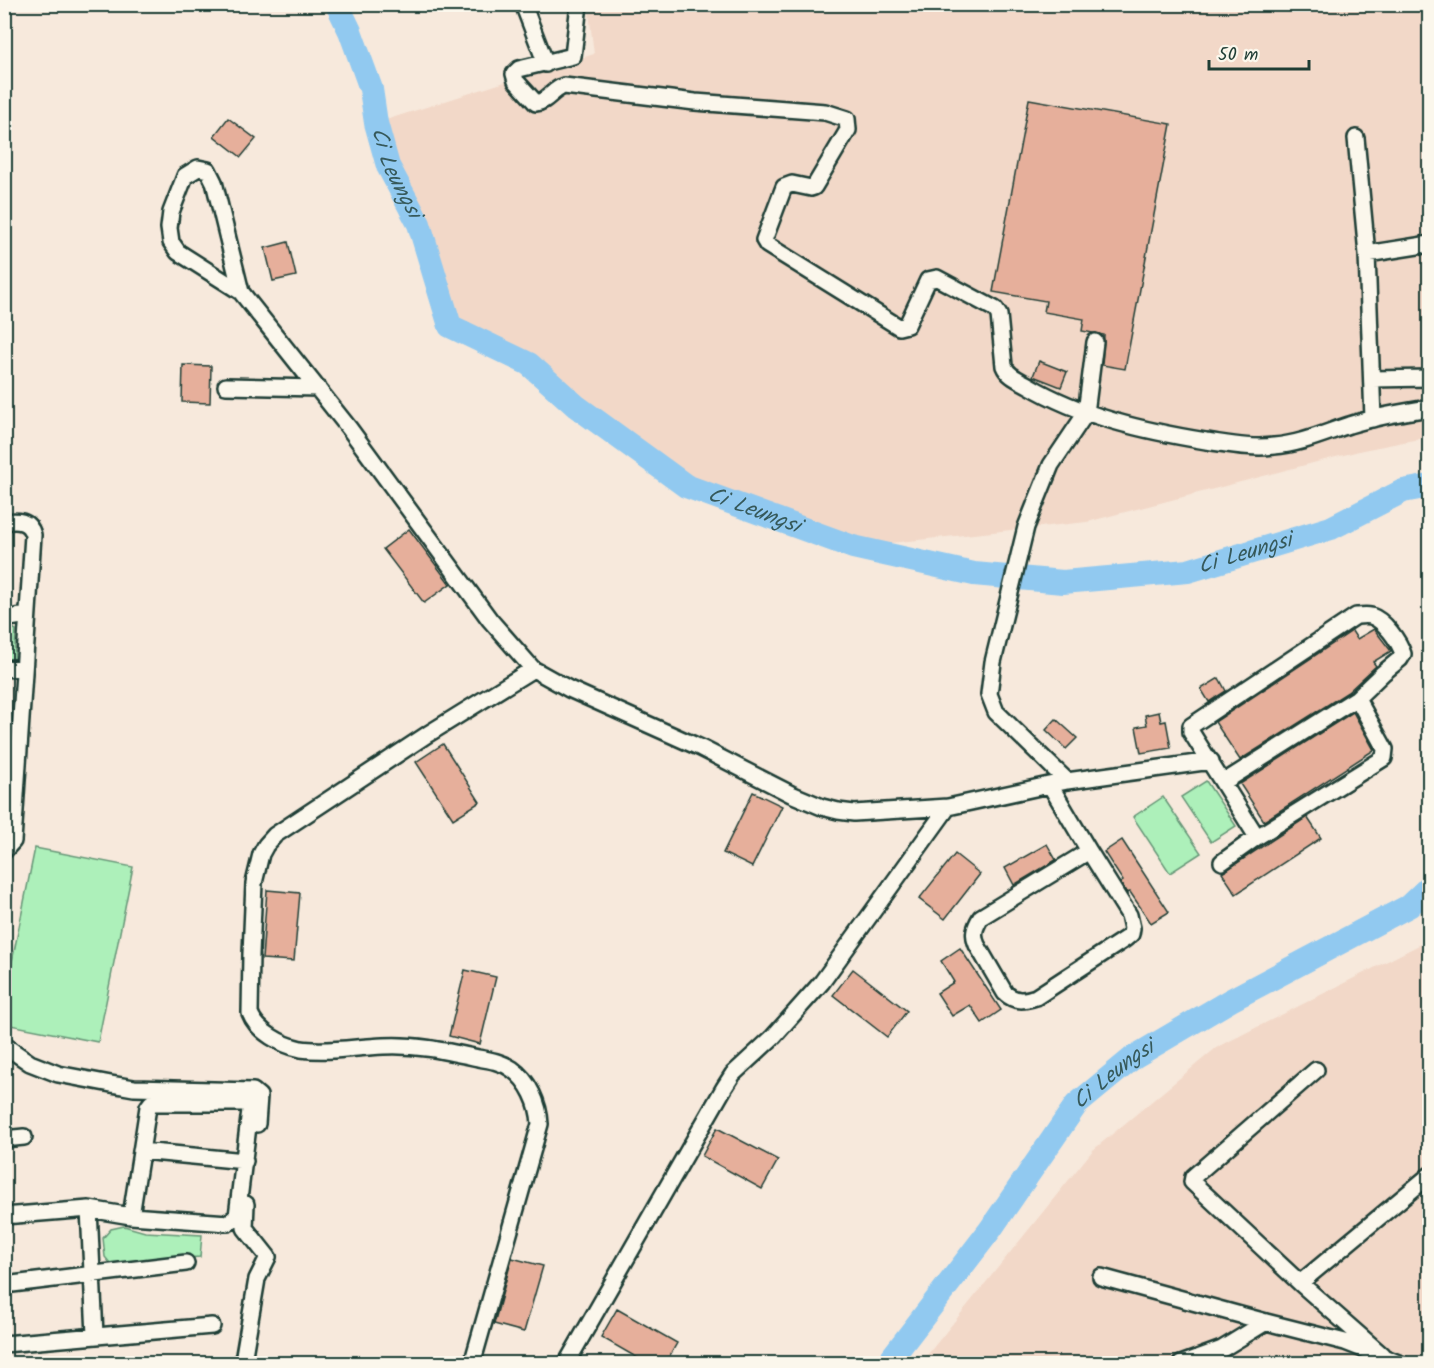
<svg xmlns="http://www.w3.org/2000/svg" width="1434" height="1368" viewBox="0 0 1434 1368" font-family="Kalam,sans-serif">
<rect width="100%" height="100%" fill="#f7e9dc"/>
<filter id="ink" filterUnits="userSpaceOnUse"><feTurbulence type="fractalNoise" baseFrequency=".0167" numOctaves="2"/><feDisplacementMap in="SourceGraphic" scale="12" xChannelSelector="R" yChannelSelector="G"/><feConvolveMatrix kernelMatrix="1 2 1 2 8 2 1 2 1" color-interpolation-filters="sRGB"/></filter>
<g filter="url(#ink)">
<path fill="#f2d8c8" d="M 588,5 L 1429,5 L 1429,437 L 1363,450 L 1087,522 L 853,547 L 686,486 L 604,426 L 529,364 L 450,326 L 419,224 L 388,166 L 376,123 L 594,54 Z
M 1429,940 L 1429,1363 L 920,1364 L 1093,1150 L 1216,1048 Z"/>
<path fill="#adf0ba" stroke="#669677" stroke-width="1.5" d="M 11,627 L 16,630 L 14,661 L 5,666 L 5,628 Z
M 1206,781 L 1236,826 L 1211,842 L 1181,797 Z
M 1163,797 L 1201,853 L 1170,873 L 1133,817 Z
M 35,848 L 133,867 L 98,1042 L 5,1024 L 5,996 Z
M 124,1226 L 145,1232 L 202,1235 L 200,1257 L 110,1263 L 105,1257 L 103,1238 L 111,1229 Z"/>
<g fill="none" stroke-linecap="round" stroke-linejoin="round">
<g stroke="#91c9f0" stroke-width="24">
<path id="s1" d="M 337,4 L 350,31 L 371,89 L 376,123 L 388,166 L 419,224 L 450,326 L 529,364 L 576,406 L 686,486 L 853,547 L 974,574 L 1063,582 L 1188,571 L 1331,528 L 1403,491 L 1430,486"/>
<path id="s2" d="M 887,1364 L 990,1230 L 1076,1105 L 1134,1057 L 1231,1000 L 1409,906 L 1430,886"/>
</g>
</g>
<path fill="#e6af9b" stroke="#1f3d34" stroke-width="1.5" d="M 1029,99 L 1171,124 L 1125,369 L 1102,365 L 1104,335 L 1082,331 L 1084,319 L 1044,312 L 1046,301 L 993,292 Z
M 228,118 L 256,139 L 241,157 L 214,136 Z
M 288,242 L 296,276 L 273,281 L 265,248 Z
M 1039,361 L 1067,372 L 1061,387 L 1033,376 Z
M 183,365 L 211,366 L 210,403 L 182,402 Z
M 409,529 L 450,584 L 424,603 L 383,549 Z
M 1374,629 L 1391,651 L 1373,662 L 1376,666 L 1348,692 L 1240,760 L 1215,722 L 1352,631 L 1357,639 Z
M 1219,678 L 1226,691 L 1209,702 L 1201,689 Z
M 1159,712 L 1161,722 L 1166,721 L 1171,748 L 1141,753 L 1136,727 L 1147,725 L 1145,715 Z
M 1353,712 L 1374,750 L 1264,821 L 1240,784 Z
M 1056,719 L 1077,738 L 1066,749 L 1046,730 Z
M 443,744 L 480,802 L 453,819 L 416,762 Z
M 753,792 L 782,806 L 752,867 L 723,853 Z
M 1307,817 L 1321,838 L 1236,894 L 1222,873 Z
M 1122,840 L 1169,912 L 1151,923 L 1130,892 L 1127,893 L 1120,883 L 1123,881 L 1104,852 Z
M 1047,844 L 1056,860 L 1014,885 L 1005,868 Z
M 955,854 L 980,874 L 945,919 L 919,899 Z
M 267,890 L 300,893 L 294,961 L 262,959 Z
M 960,948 L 1001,1010 L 982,1023 L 970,1005 L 952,1016 L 937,993 L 954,982 L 941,961 Z
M 853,969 L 907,1011 L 887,1037 L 833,995 Z
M 465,970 L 496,977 L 480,1044 L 449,1036 Z
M 717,1128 L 778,1160 L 762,1189 L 702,1156 Z
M 512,1258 L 543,1266 L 524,1332 L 494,1324 Z
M 617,1309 L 677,1343 L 665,1364 L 648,1364 L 601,1337 Z"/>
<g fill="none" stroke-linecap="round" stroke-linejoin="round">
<g stroke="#1f3d34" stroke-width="20">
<path id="minor" d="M 523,4 L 546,64
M 579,4 L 573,56 L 519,69 L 514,74 L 516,81 L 536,103 C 547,102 553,89 564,86 L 695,102 L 825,112 L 847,119 L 848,130 L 814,187 L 811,188 L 792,184 L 784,187 L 764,240 L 767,245 L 899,327 L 907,325 L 928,280 L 937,278 L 995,309 L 999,315 L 1004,366 C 1008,376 1019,380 1028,385 C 1082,417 1145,431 1206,441 C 1228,444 1252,449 1274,446 C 1300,444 1325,433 1349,425 C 1375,417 1402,412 1430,408
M 1356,138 L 1367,254 L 1373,419
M 1367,254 L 1430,244
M 241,292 L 214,182 L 208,170 L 198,168 L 185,176 L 171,212 L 169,228 L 171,242 L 178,252 L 241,292 L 349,428 L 490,620 L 533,669 L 569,689 L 701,748 L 791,794 L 822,807 L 838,811 L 854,813 L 948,807 L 1067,781
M 1095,342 L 1086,413 L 1051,465 L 1026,527 L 993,662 L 989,694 L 996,712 L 1067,781 L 1211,761
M 1372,379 L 1430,378
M 226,386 L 318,388
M 4,522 C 18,520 29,520 33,535 L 13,841 L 4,851
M 4,619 L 27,615
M 4,669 L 23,667
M 1224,782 L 1357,698
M 1050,785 L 1089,851 L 1129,915 L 1132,928 L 1131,934 L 1125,939 L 1036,997 C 1024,1001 1015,1002 1005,993 L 977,945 C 972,934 975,927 981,917 L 1089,851
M 1222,862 L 1257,837 L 1384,758 L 1385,749 L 1357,698 L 1383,673 L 1400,659 L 1403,654 C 1399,641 1384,620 1371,616 C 1366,615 1361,616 1356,616 L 1191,726 L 1191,732 L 1257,837
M 4,1045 L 30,1063 L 58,1074 L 111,1084 L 134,1088 L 253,1091 L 259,1096 L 257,1124
M 1316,1070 L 1193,1177 L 1192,1182 L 1300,1283 L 1382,1355
M 4,1139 L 24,1137
M 141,1151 L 245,1161
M 246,1204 L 245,1228 L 268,1257 L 257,1279 L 244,1355 L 249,1362 L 256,1364
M 89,1209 L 95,1335
M 4,1216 L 89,1209 L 131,1216 L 228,1223 L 237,1216 L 250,1110 L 248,1103 L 151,1103 L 148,1107 L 131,1216
M 1101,1277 L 1266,1322
M 1300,1283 L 1430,1175
M 4,1285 L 186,1263
M 4,1344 L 212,1326
M 472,1364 L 540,1124 C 539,1104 529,1081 512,1069 C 502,1062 490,1060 478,1058 C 446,1051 416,1044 383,1046 C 357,1047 327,1053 301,1049 C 282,1045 257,1032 250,1013 L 251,954 L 254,883 L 261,854 L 266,845 L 275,835 L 428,734 L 533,669
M 566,1364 L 724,1088 L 733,1074 L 773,1037 L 822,982 L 948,807
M 1181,1364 L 1222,1349 L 1266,1322 L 1345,1342 L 1401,1364"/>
</g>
<use href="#minor" stroke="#fbf7ec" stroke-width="15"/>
</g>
</g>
<g text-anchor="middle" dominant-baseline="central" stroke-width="5" stroke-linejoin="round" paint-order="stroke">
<g font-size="22" font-style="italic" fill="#36595a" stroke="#fbf7ec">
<text stroke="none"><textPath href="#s1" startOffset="180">Ci Leungsi</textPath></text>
<text stroke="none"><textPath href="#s1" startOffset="702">Ci Leungsi</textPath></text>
<text stroke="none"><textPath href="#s1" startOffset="1206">Ci Leungsi</textPath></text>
<text stroke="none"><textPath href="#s2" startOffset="369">Ci Leungsi</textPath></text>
</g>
</g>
<rect width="1434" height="1368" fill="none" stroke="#fbf7ec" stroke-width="24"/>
<rect x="12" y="12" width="1410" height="1344" fill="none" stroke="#1f3d34" stroke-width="2" filter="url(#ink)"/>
<path d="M1209 60v9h100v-9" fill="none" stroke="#1f3d34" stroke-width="3"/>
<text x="1218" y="60" font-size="18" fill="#1f3d34" stroke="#fbf7ec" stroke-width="4.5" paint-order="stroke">50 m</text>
</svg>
